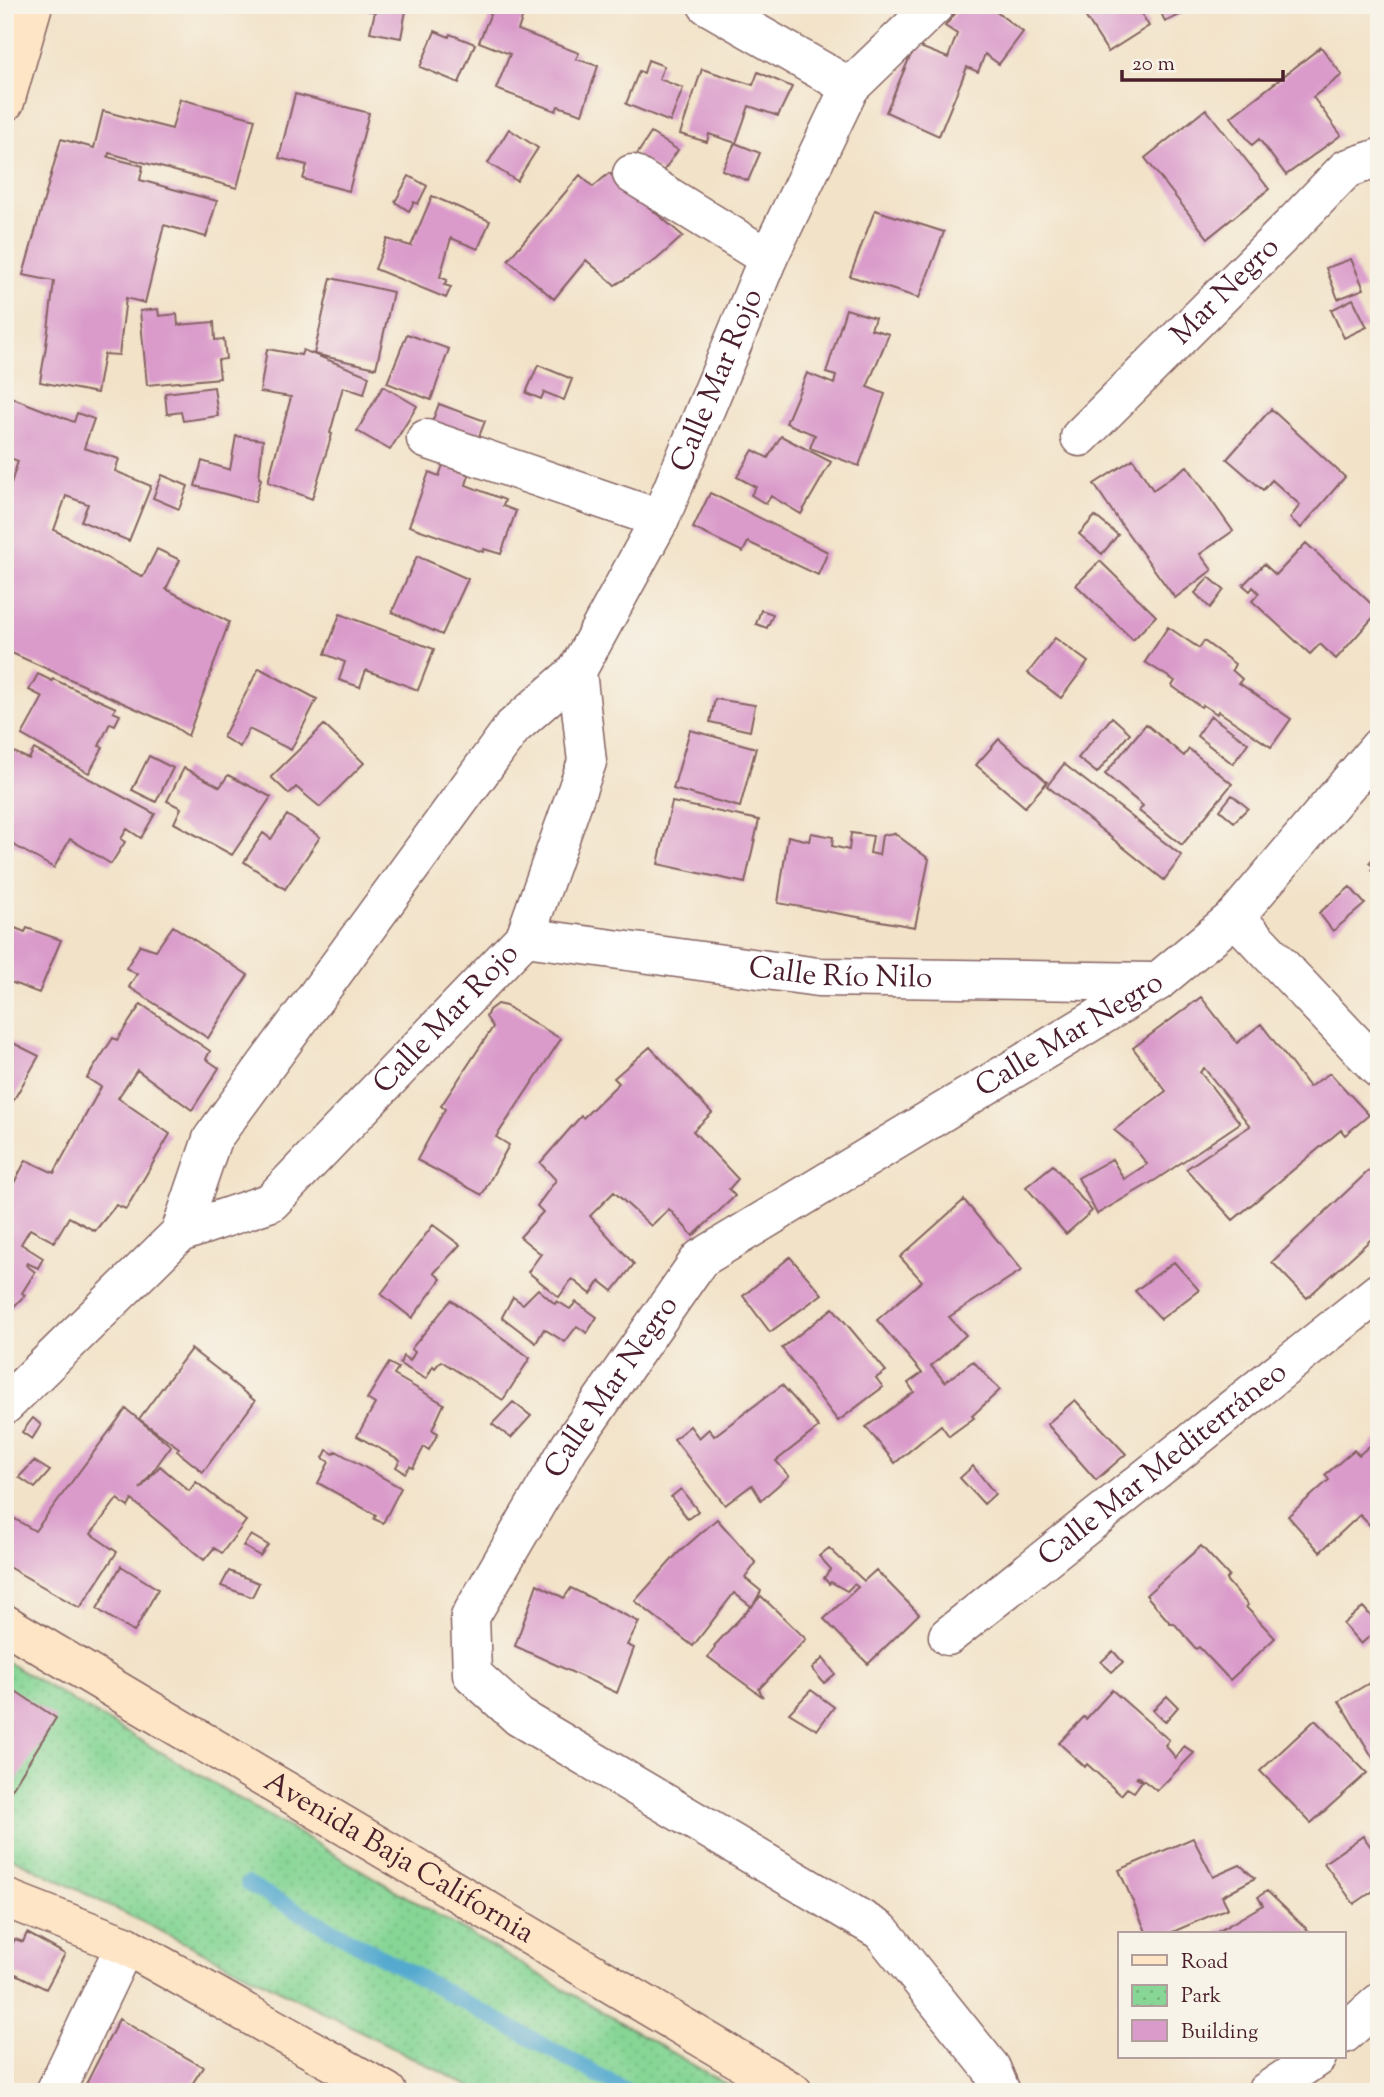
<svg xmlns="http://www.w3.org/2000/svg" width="1384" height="2097" viewBox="0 0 1384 2097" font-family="'Sorts Mill Goudy',serif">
<defs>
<pattern id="park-dots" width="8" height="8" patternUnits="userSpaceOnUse" patternTransform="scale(1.75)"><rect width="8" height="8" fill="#87d696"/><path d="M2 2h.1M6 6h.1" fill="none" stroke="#76b781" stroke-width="1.8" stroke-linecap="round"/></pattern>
</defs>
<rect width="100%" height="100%" fill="#f7f3e8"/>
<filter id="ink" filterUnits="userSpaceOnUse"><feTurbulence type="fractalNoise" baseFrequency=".0143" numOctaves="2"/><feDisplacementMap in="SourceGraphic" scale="14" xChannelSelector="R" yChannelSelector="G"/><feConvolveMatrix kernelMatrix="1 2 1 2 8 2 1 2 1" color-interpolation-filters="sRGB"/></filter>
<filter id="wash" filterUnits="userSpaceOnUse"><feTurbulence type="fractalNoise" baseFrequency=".00686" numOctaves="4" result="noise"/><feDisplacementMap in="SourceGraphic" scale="28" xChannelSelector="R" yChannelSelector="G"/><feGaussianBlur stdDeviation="1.57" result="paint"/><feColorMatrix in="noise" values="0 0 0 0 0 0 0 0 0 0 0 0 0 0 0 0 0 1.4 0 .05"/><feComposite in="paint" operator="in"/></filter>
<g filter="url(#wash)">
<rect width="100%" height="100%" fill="#f2e2c8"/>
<path fill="url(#park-dots)" stroke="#687a60" stroke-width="2" d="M 5,1661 L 739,2092 L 480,2092 L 280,1990 L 5,1854 Z"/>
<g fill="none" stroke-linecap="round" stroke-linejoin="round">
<path stroke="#53a9cf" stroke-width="16" d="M 248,1884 L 629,2092"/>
</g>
<g id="blocks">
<path fill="#da9bcb" d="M 348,5 L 407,5 L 401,38 L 370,32 L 375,12 Z
M 494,5 L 527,5 L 518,30 L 579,53 L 576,59 L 598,66 L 582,114 L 558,106 L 556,111 L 496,89 L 510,54 L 479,42 Z
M 962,5 L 970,5 L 978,11 L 982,5 L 987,5 L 1023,32 L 999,64 L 985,54 L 978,72 L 967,67 L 939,136 L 886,112 L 915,45 L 948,58 L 957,34 L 945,26 Z
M 1078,5 L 1136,5 L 1149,26 L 1108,52 Z
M 1158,5 L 1201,5 L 1165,22 Z
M 435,31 L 449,37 L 450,34 L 475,44 L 459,83 L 420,67 Z
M 1321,47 L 1342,75 L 1313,97 L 1341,135 L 1286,175 L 1259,139 L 1252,145 L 1231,117 Z
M 648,60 L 664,66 L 659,79 L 683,88 L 670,122 L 626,104 L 639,71 L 644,73 Z
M 702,69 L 753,85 L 758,72 L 792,87 L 778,116 L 749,106 L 736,143 L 709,134 L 707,142 L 680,134 Z
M 295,94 L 369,113 L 349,191 L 303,179 L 307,165 L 279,158 Z
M 180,99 L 255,119 L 237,188 L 109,153 L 108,157 L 143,166 L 140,180 L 217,201 L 206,237 L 164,225 L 145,303 L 126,298 L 119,355 L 104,354 L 97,393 L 40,382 L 46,346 L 54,281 L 23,275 L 61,139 L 94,148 L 103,111 L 172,129 Z
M 1206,109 L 1269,189 L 1208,238 L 1145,158 Z
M 509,129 L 538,148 L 517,181 L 488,163 Z
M 651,133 L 678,150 L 662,173 L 636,156 Z
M 735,143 L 760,153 L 748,181 L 722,170 Z
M 609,173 L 683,236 L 656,260 L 615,285 L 586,260 L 554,299 L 508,260 L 580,175 L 593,187 Z
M 409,176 L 427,186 L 418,204 L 414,202 L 409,211 L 395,202 Z
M 432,196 L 490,221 L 478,249 L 451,238 L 440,277 L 447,280 L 444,285 L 451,287 L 446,298 L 375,269 L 387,239 L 411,246 Z
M 875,210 L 944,232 L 919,298 L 850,276 Z
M 1351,259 L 1364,289 L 1338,299 L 1326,268 Z
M 331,278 L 393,292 L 376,368 L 314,354 Z
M 1353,299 L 1367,327 L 1344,338 L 1331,310 Z
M 158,309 L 159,316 L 177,314 L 178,325 L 214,322 L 215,340 L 224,339 L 226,359 L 218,360 L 220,378 L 147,385 L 140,311 Z
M 846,309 L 875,318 L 871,329 L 889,334 L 867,387 L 885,394 L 859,466 L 810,448 L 815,435 L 786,423 L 807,373 L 834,384 L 836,376 L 826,373 Z
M 407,334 L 449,349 L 431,400 L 387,383 Z
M 267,349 L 301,355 L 303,350 L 369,376 L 364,394 L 343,387 L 330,433 L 332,434 L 312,499 L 268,482 L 291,397 L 260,392 Z
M 538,365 L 572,379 L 564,400 L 544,392 L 541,399 L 526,393 Z
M 383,386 L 417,406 L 390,450 L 357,431 Z
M 214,387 L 218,416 L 183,421 L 181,412 L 167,414 L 165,393 Z
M 5,395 L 74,422 L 77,413 L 94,419 L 84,448 L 119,459 L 115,471 L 151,486 L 129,541 L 81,521 L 88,504 L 66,496 L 54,530 L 143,577 L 157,549 L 180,560 L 166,589 L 229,622 L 188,736 L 170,724 L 5,650 L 5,502 L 18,461 L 5,456 Z
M 439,404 L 485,421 L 475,447 L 429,430 Z
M 1271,409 L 1345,477 L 1301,528 L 1290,518 L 1300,505 L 1272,480 L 1263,490 L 1227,459 Z
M 236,436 L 263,440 L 259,478 L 261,479 L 255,502 L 195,486 L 202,461 L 230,470 Z
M 781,436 L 831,462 L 801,514 L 771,496 L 766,504 L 751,495 L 756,487 L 737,477 L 753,450 L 768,458 Z
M 1133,459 L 1153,490 L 1187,466 L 1233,531 L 1200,554 L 1212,570 L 1175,598 L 1116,517 L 1094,484 Z
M 443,465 L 469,475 L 466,485 L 505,500 L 503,506 L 516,511 L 501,554 L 484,549 L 483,552 L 409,526 L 429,472 L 439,476 Z
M 162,475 L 188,486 L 179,509 L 153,498 Z
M 710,493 L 828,552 L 818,575 L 748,542 L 743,552 L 693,528 Z
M 1095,516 L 1118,535 L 1102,554 L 1079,534 Z
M 1306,543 L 1379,611 L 1336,659 L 1320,644 L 1310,654 L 1252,601 L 1259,593 L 1253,587 L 1250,591 L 1243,585 L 1264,564 L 1276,575 Z
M 417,556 L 468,579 L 442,635 L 392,612 Z
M 1100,561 L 1156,616 L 1133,640 L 1076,585 Z
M 1209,577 L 1224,590 L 1210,608 L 1195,593 Z
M 761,610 L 773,614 L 767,628 L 756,624 Z
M 340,614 L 434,649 L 418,690 L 366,670 L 360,687 L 339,680 L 345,662 L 325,654 Z
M 1168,627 L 1199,648 L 1204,641 L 1235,664 L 1232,670 L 1242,679 L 1239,683 L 1291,719 L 1271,747 L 1218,711 L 1217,714 L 1203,705 L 1201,707 L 1172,686 L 1175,681 L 1145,662 Z
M 1055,638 L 1088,662 L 1061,698 L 1028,673 Z
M 259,668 L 317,699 L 291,750 L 249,729 L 240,747 L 223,737 Z
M 38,674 L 52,681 L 53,679 L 116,708 L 113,712 L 120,715 L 115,725 L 110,723 L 99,746 L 103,747 L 89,773 L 22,735 L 43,697 L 29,690 Z
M 715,699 L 755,705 L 750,731 L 710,722 Z
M 1211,716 L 1248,743 L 1233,764 L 1197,736 Z
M 1112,717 L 1130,733 L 1097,773 L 1078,758 Z
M 1146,724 L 1184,756 L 1189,749 L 1232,784 L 1182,845 L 1139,811 L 1143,806 L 1105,774 Z
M 324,725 L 364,763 L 320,807 L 296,787 L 289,794 L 271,777 Z
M 690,730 L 756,748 L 740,807 L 673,789 Z
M 999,739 L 1047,782 L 1025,807 L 976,765 Z
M 5,748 L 29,759 L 34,749 L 155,814 L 141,838 L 127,829 L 121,839 L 125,842 L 111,864 L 70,839 L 54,868 L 5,840 Z
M 149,756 L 173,768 L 156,802 L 132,790 Z
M 1064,764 L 1182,856 L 1164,880 L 1047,786 Z
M 184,768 L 220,787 L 228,775 L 271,797 L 232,855 L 174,823 L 181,808 L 167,801 Z
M 1232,795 L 1248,808 L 1234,822 L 1220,810 Z
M 672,802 L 759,820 L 745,883 L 658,864 Z
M 287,815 L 320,837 L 285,889 L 244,862 L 263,833 L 271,839 Z
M 811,833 L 833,837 L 832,846 L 849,850 L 851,833 L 873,836 L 870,853 L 879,855 L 882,835 L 894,833 L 929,859 L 915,927 L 778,903 L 788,836 L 809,841 Z
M 1379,852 L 1379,878 L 1371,870 L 1374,867 L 1369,863 Z
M 1350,887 L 1365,904 L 1333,931 L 1319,913 Z
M 5,924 L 25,932 L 27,928 L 61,940 L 39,993 L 5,980 Z
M 173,926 L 248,975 L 208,1038 L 129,987 L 137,974 L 126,968 L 140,945 L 156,950 Z
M 1201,997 L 1237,1043 L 1261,1024 L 1309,1087 L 1330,1073 L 1369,1115 L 1345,1135 L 1341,1130 L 1233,1220 L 1186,1169 L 1250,1126 L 1204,1068 L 1200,1072 L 1240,1123 L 1157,1179 L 1097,1214 L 1078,1178 L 1112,1159 L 1124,1179 L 1147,1164 L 1131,1144 L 1114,1130 L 1166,1091 L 1133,1048 Z
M 141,1004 L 210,1051 L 206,1059 L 219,1068 L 192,1110 L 137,1070 L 118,1098 L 170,1134 L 126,1209 L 116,1205 L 95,1231 L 69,1217 L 54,1242 L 30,1229 L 21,1244 L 43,1258 L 38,1268 L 27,1263 L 26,1265 L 35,1272 L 22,1293 L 25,1295 L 5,1316 L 5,1260 L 11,1254 L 5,1251 L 5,1200 L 26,1160 L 54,1173 L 101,1087 L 87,1078 L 113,1038 L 117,1040 Z
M 497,1004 L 506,1006 L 561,1039 L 496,1137 L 509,1145 L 482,1195 L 417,1160 L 445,1109 L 441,1106 L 493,1027 L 486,1017 L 489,1010 Z
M 9,1041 L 39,1056 L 5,1115 L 5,1048 Z
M 650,1047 L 712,1113 L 693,1131 L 738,1179 L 729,1189 L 735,1196 L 693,1236 L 669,1209 L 651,1226 L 614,1192 L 590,1216 L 634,1264 L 613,1291 L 600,1281 L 591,1294 L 572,1279 L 559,1297 L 528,1272 L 541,1254 L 520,1237 L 543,1212 L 537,1206 L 556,1180 L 540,1163 L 581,1116 L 583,1118 L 619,1083 L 614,1078 Z
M 1379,1161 L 1379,1232 L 1307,1298 L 1272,1262 Z
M 1053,1165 L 1092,1211 L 1066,1234 L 1026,1187 Z
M 964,1200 L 1022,1270 L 949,1317 L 966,1335 L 931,1366 L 945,1382 L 973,1361 L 1000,1390 L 972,1416 L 974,1418 L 949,1436 L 941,1425 L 895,1463 L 866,1427 L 914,1392 L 908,1383 L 922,1373 L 877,1320 L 922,1281 L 900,1257 Z
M 433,1225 L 460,1245 L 434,1273 L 441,1279 L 412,1318 L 381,1294 Z
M 790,1257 L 822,1294 L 770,1332 L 743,1296 Z
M 1174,1262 L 1199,1290 L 1161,1319 L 1135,1291 Z
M 538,1289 L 555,1304 L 557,1301 L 570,1309 L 576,1302 L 597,1317 L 587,1333 L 577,1326 L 565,1342 L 544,1329 L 536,1343 L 502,1317 L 513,1297 L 523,1304 Z
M 451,1300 L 530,1358 L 503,1400 L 441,1361 L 435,1368 L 433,1366 L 426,1379 L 400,1364 L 403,1356 L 410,1361 L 415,1352 L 411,1349 Z
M 833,1308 L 886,1371 L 876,1378 L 883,1387 L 838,1421 L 782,1348 Z
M 191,1349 L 230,1379 L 229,1380 L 255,1401 L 203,1472 L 177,1451 L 179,1448 L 139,1419 Z
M 389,1363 L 398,1368 L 394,1375 L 444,1404 L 432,1430 L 438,1433 L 429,1450 L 424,1447 L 413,1468 L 410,1466 L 405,1473 L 396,1467 L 400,1460 L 357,1436 L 375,1404 L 367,1399 Z
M 782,1385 L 819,1427 L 776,1461 L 789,1476 L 761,1500 L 752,1485 L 725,1505 L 674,1439 L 690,1426 L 699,1438 L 709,1429 L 714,1436 Z
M 1075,1400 L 1126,1454 L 1096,1480 L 1047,1424 Z
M 513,1402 L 531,1416 L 511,1438 L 492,1424 Z
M 126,1409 L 171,1446 L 140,1489 L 160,1466 L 189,1491 L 196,1482 L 246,1521 L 222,1553 L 214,1548 L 204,1560 L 132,1500 L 128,1507 L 117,1499 L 91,1534 L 117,1552 L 80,1608 L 5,1565 L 5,1513 L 35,1531 Z
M 33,1418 L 41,1425 L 32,1439 L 22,1432 Z
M 1379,1438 L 1379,1535 L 1360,1515 L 1320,1552 L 1288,1516 L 1329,1480 L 1325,1475 L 1354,1450 L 1359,1455 Z
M 327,1450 L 334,1454 L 336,1451 L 401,1488 L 383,1523 L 374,1519 L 376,1515 L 318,1483 L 329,1462 L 323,1458 Z
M 34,1461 L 50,1471 L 35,1488 L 19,1477 Z
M 973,1466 L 995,1494 L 984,1504 L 960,1478 Z
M 681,1489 L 698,1511 L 688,1519 L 671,1497 Z
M 717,1519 L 756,1563 L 745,1578 L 761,1591 L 752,1607 L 734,1593 L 693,1646 L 635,1601 L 677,1554 Z
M 251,1535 L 268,1545 L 260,1556 L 243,1546 Z
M 1201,1546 L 1229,1576 L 1226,1580 L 1248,1605 L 1246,1607 L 1275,1638 L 1230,1680 L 1199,1647 L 1196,1649 L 1174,1623 L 1170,1623 L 1146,1595 Z
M 829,1548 L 864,1581 L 876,1570 L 919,1614 L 868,1664 L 824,1619 L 858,1587 L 854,1584 L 847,1591 L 831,1582 L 829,1584 L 824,1578 L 831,1569 L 819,1556 Z
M 121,1566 L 158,1589 L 134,1632 L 97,1609 Z
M 229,1571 L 259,1583 L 252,1597 L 221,1586 Z
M 537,1584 L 564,1598 L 571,1588 L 639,1622 L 627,1645 L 634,1648 L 617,1693 L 515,1646 Z
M 761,1596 L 806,1639 L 759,1689 L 763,1697 L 708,1657 L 715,1648 L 714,1646 Z
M 1363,1607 L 1379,1625 L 1379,1628 L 1361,1644 L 1343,1624 Z
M 1113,1651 L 1123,1662 L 1112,1672 L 1101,1662 Z
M 823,1658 L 835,1674 L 824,1683 L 812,1669 Z
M 1376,1679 L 1379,1684 L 1379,1768 L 1339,1701 Z
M 5,1684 L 56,1718 L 5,1800 Z
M 811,1690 L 834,1707 L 817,1730 L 789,1713 Z
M 1112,1690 L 1169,1740 L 1165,1745 L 1176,1758 L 1184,1746 L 1194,1753 L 1157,1791 L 1138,1776 L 1136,1778 L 1142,1781 L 1134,1792 L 1127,1788 L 1121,1795 L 1087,1764 L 1085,1767 L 1059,1743 L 1084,1717 L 1086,1719 Z
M 1167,1696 L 1178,1707 L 1165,1722 L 1153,1710 Z
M 1315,1720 L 1367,1773 L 1311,1823 L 1260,1771 Z
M 1363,1836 L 1379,1858 L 1379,1887 L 1354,1904 L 1324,1863 Z
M 1193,1838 L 1213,1877 L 1240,1865 L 1255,1878 L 1222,1896 L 1228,1908 L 1168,1934 L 1147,1934 L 1119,1870 Z
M 1267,1891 L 1312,1934 L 1214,1934 L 1263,1905 L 1258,1897 Z
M 27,1933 L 65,1954 L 46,1989 L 12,1972 L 8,1979 L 5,1978 L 5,1958 L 15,1939 L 23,1942 Z
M 119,2019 L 203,2067 L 187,2092 L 82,2092 Z"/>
</g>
</g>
<g filter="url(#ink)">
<use href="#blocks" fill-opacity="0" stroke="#856362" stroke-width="2"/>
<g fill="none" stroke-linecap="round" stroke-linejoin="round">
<g stroke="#856362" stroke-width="41">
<g id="street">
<path d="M 707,5 L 850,87"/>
<path d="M 632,174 L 768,258"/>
<path id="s1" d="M 1080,437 L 1299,218 L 1346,169 L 1379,158"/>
<path d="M 426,439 L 660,519"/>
<path d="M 1235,917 L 1379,1069"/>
<path id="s2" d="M 525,937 L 818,977 L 1157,982"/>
<path d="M 180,1233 L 212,1139 L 513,727 L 577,671"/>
<path id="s3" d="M 5,1405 L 180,1233 L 271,1202 L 525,937 L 587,762 L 577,671 L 660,519 L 768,258 L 850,87 L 935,5"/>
<path id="s4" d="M 948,1636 L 1379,1292"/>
<path d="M 1344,2034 L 1379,2003"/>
<path d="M 55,2092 L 125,1945"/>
<path id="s5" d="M 1001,2092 L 991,2068 L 881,1931 L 519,1717 L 472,1674 L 470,1617 L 570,1446 L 700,1259 L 1157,982 L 1235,917 L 1379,747"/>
<path d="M 1266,2092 L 1317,2057"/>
</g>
</g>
<g stroke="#856362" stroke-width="41">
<g id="secondary">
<path d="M 5,102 L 33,5"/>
<path id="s6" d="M 5,1624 L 793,2092"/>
<path d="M 5,1898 L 125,1945 L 387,2092"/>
</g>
</g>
<use href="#street" stroke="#fff" stroke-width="38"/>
<use href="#secondary" stroke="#fde5c5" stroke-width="38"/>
</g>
</g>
<g text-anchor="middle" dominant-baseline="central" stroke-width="6" stroke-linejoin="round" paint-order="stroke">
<g font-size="30" fill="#4a1f2b" stroke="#f7f3e8">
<text stroke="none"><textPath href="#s1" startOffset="206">Mar Negro</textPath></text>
<text stroke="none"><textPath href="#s3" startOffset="1309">Calle Mar Rojo</textPath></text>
<text stroke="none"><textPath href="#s2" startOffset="318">Calle Río Nilo</textPath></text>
<text stroke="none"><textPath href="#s3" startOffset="595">Calle Mar Rojo</textPath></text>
<text stroke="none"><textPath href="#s5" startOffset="1601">Calle Mar Negro</textPath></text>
<text stroke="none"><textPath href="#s5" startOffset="1013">Calle Mar Negro</textPath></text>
<text stroke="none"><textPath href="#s4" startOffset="275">Calle Mar Mediterráneo</textPath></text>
<text stroke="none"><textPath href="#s6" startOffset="458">Avenida Baja California</textPath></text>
</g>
</g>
<rect width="1384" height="2097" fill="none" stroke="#f7f3e8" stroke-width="28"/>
<rect x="1118" y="1932" width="228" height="126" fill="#f7f3e8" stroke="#b29e9c" stroke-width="2"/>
<rect x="1132" y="1955" width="35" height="10" fill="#fde5c5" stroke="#b29e9c" stroke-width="2"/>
<text x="1181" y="1968" font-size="21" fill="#4a1f2b">Road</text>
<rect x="1132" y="1985" width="35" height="21" fill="url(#park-dots)" stroke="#b29e9c" stroke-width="2"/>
<text x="1181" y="2002" font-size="21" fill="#4a1f2b">Park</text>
<rect x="1132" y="2020" width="35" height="21" fill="#da9bcb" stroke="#b29e9c" stroke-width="2"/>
<text x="1181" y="2038" font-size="21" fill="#4a1f2b">Building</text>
<path d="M1122 70v10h161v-10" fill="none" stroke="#4a1f2b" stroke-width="3.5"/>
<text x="1132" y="70" font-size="21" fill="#4a1f2b" stroke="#f7f3e8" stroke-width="5" paint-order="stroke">20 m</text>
</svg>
